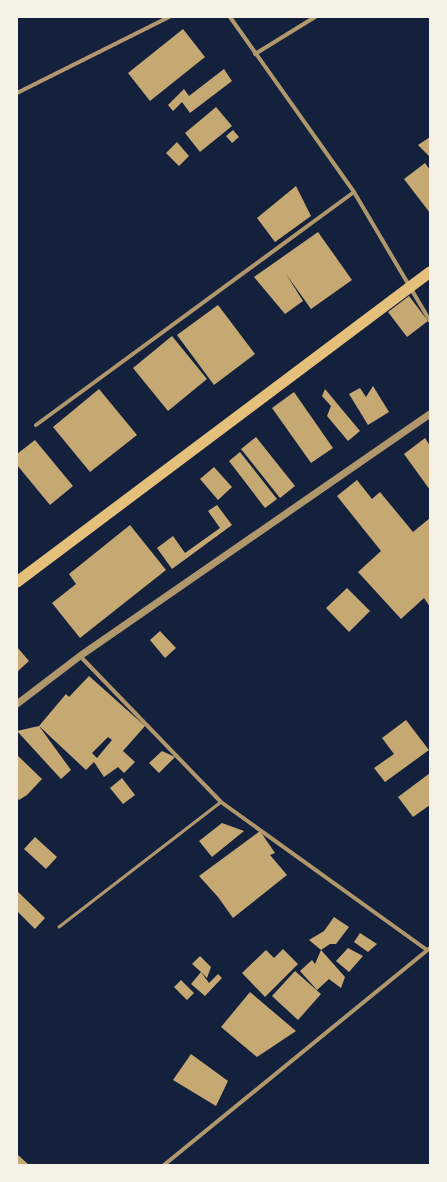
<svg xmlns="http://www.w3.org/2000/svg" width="447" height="1182" viewBox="0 0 447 1182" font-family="Rubik,sans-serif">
<rect width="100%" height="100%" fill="#14213d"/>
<path fill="#c6a872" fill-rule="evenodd" d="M 183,29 L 205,57 L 150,101 L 128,73 Z
M 224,69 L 232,81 L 190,113 L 182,102 L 173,111 L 168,105 L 184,89 L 189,96 Z
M 216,107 L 232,126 L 200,152 L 185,133 Z
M 233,130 L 239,137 L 232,143 L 226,136 Z
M 430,137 L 430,157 L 418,145 Z
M 177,142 L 189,156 L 179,166 L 166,153 Z
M 425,163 L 430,170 L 430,213 L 404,179 Z
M 296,186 L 311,216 L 275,242 L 257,218 Z
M 318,232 L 352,280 L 311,309 L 286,274 L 303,301 L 285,314 L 254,277 Z
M 409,296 L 428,321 L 407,337 L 388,312 Z
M 218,305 L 255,354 L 214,385 L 177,335 Z
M 172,336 L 207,379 L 168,411 L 133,368 Z
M 373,386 L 389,412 L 368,425 L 349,394 L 360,388 L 366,397 Z
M 99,389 L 137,435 L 90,472 L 53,427 Z
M 325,389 L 360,431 L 348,441 L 327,416 L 331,406 L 322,396 Z
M 294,392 L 333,448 L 311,463 L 272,408 Z
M 256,437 L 295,486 L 280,498 L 241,449 Z
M 425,438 L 430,446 L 430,490 L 404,454 Z
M 35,440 L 73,486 L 50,505 L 17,465 L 17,454 Z
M 240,452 L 277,499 L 265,508 L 229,461 Z
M 214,467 L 232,487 L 218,500 L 200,479 Z
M 357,480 L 372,499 L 380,492 L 413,532 L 430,518 L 430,607 L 424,598 L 401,619 L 358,572 L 381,551 L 337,496 Z
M 217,505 L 232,525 L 172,569 L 157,548 L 173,536 L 185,553 L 220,528 L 208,511 Z
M 130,525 L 166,570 L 80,638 L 52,603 L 76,584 L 69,574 Z
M 347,588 L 370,611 L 349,632 L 326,608 Z
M 160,631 L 176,648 L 165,658 L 150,640 Z
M 17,647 L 29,661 L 17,672 Z
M 89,676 L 145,726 L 123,751 L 135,762 L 124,773 L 118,767 L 104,777 L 94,762 L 86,770 L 39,726 L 66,694 L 69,697 ZM 108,737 L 112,740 L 97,758 L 92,753 Z
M 406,720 L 429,750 L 385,782 L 374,768 L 394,754 L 382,738 Z
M 39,726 L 71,770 L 61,779 L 17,731 Z
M 162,751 L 175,757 L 159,773 L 149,763 Z
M 17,755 L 42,779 L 27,795 L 19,800 L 17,798 Z
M 430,773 L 430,805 L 413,817 L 398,797 Z
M 122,778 L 135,795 L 123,804 L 110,788 Z
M 222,823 L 244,831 L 212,857 L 199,841 Z
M 260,831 L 275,853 L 270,855 L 287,875 L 233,918 L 218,897 L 199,876 Z
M 35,837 L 57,857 L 46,869 L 24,849 Z
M 17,891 L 45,918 L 35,929 L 17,911 Z
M 334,917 L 349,927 L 336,944 L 330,944 L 321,950 L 309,940 L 324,931 Z
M 360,933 L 377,944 L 368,952 L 354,942 Z
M 348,948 L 363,956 L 349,972 L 336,961 Z
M 283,949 L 298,964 L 265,997 L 242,973 L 266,950 L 274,958 Z
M 321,950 L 345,977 L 341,988 L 329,979 L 317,990 L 300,971 L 312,960 L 315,964 Z
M 200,956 L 211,967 L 207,978 L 201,972 L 209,983 L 218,974 L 222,978 L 205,996 L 191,984 L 201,972 L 192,964 Z
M 295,971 L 321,994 L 298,1020 L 272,996 Z
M 181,980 L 194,993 L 187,1000 L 174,987 Z
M 250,992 L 296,1031 L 257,1057 L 221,1027 Z
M 191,1054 L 228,1081 L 216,1106 L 173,1080 Z
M 17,1154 L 29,1165 L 17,1165 Z"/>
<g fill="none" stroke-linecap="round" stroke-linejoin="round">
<path stroke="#b1986c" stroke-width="3" d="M 59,927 L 221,802"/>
<path stroke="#b1986c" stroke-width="4" d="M 230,17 L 354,192 L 430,321
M 255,54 L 315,17
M 17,93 L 169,17
M 36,425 L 354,192
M 80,656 L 221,802 L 427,950
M 164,1165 L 430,948"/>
<path stroke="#b1986c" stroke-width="7" d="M 17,704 L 80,656 L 430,414"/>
<path stroke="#e5c07b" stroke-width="11" d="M 17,582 L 430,272"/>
</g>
<rect width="447" height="1182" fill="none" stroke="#f6f1e7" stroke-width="36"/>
</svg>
